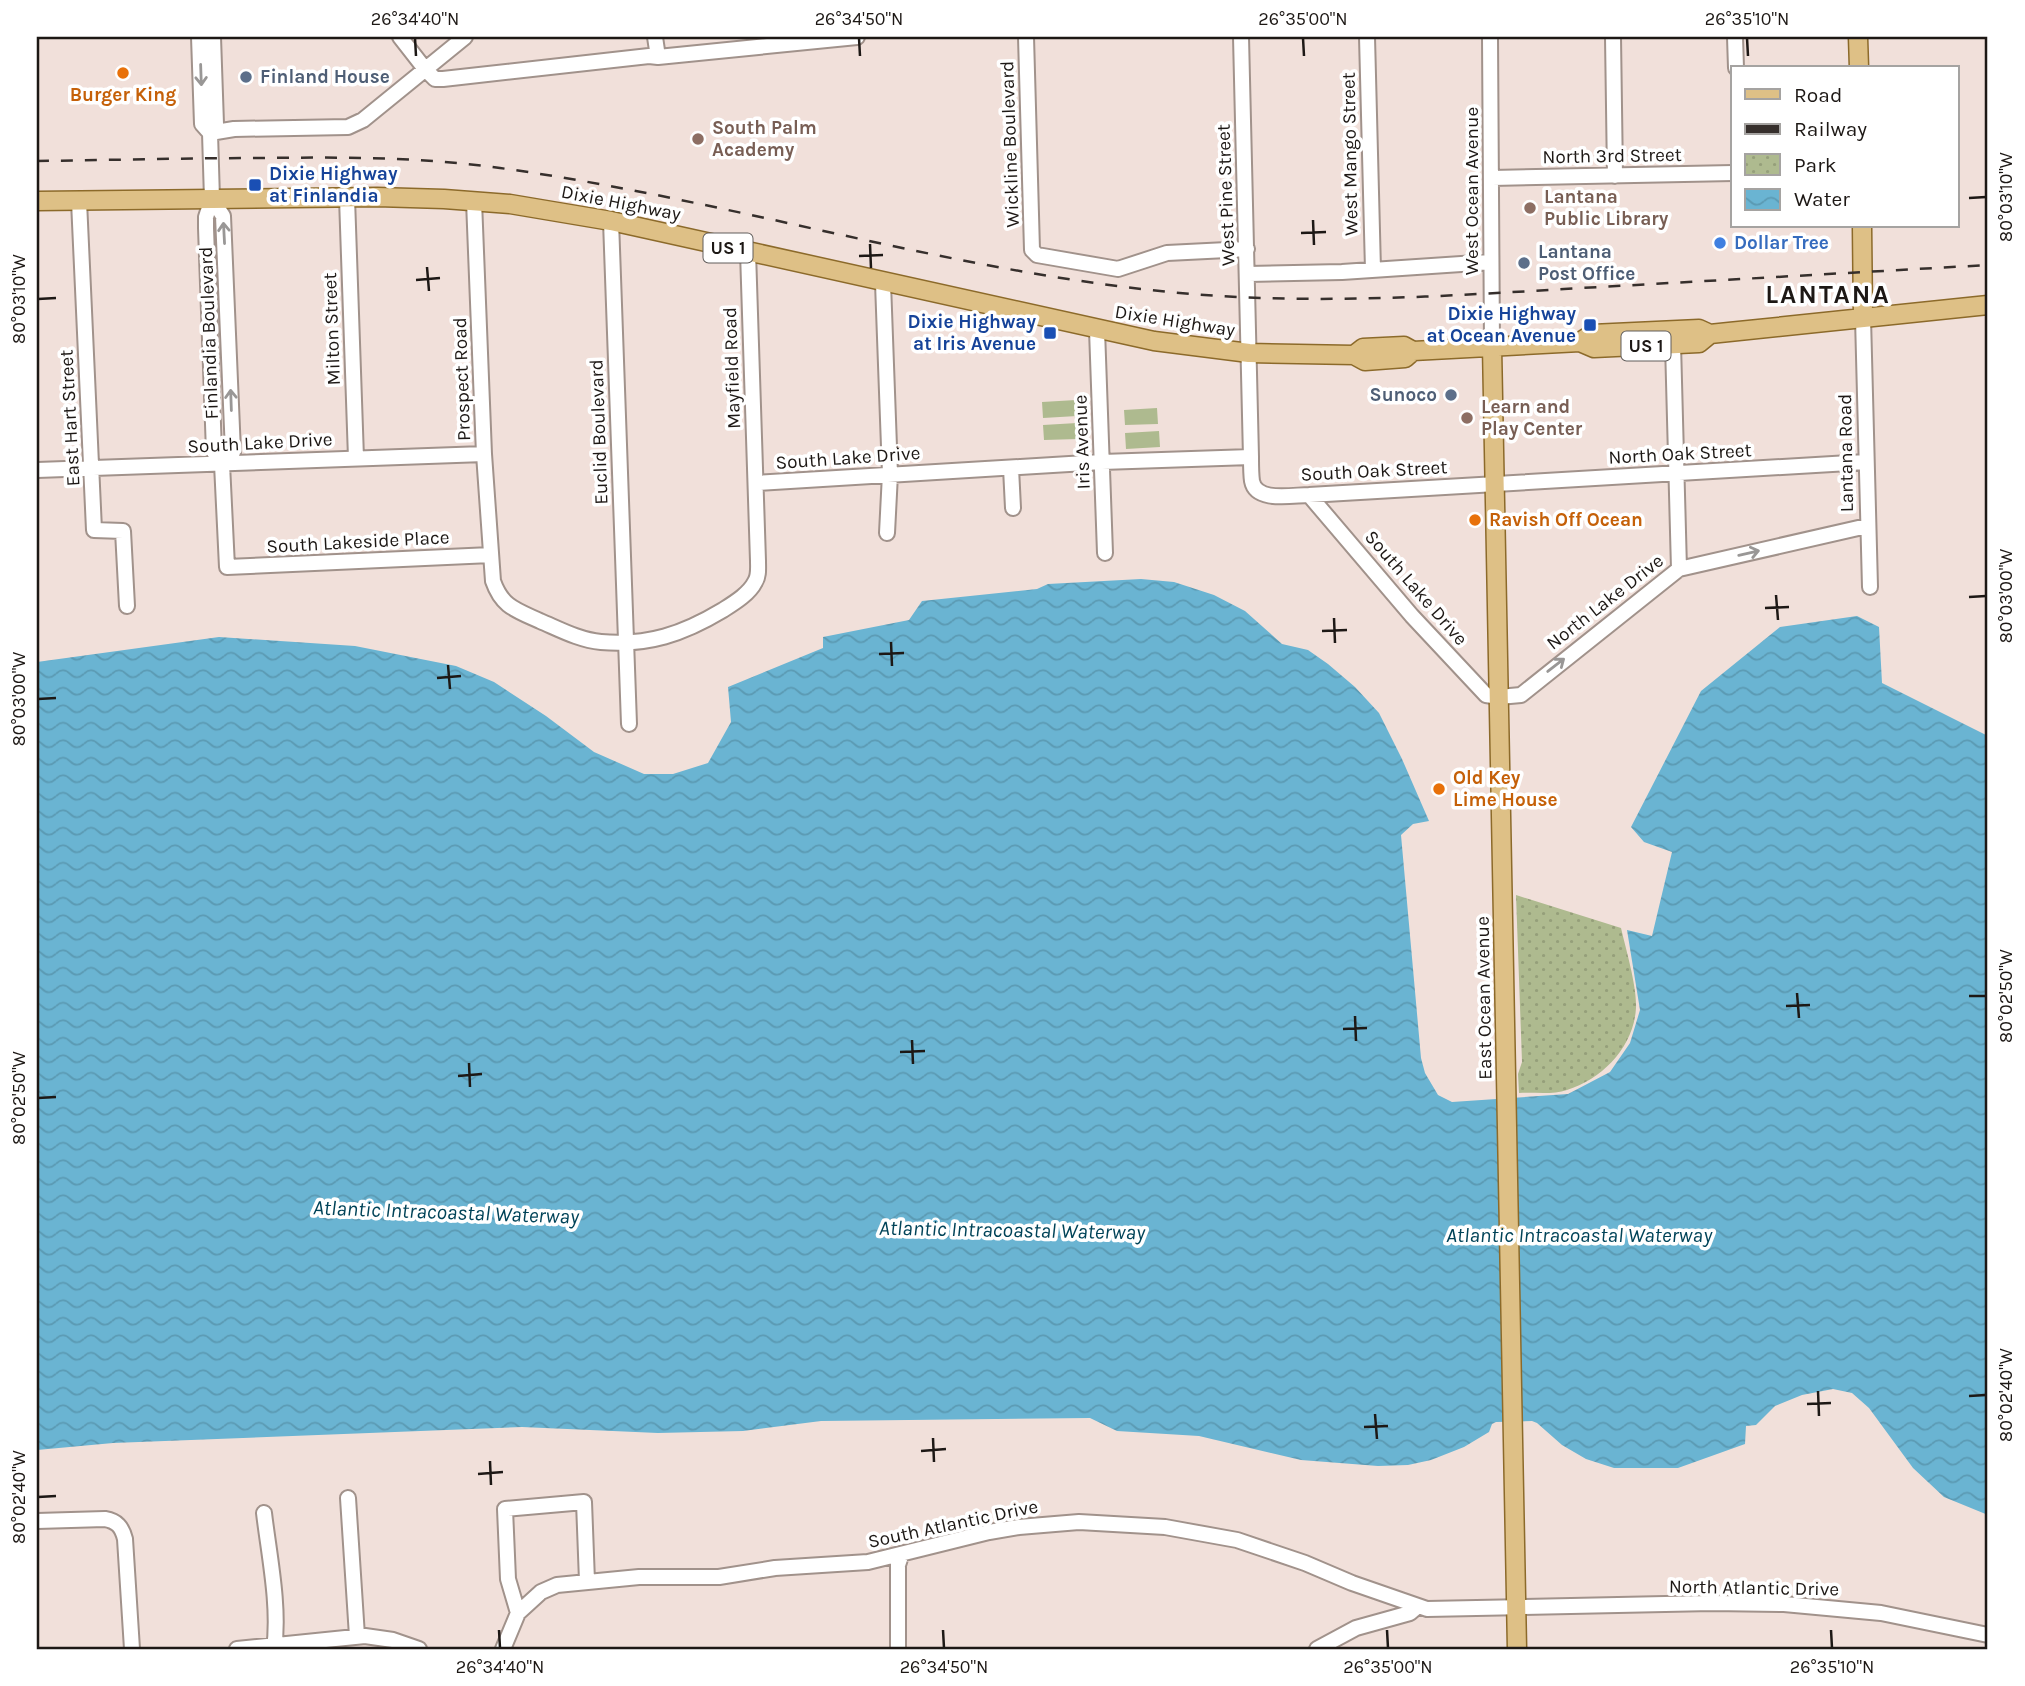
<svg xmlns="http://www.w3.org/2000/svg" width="2025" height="1686" viewBox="0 0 2025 1686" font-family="Karla,sans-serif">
<defs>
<pattern id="park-dots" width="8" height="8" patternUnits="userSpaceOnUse" patternTransform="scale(1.75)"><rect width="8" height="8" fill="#aeba8f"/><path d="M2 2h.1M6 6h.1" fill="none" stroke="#959f7a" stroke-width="1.8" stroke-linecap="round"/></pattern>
<pattern id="water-waves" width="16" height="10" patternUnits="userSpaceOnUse" patternTransform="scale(1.75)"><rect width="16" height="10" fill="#6ab4d2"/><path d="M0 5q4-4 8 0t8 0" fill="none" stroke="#5b9ab3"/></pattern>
</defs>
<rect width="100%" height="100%" fill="#f1e0da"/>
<path fill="url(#park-dots)" d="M 1516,895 L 1621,928 C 1626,950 1637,986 1636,1008 C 1634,1046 1603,1079 1567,1090 C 1553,1095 1534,1092 1519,1093 L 1518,1074 L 1522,1062 Z"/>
<path fill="#aeba8f" d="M 1076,400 L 1077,416 L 1043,418 L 1042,402 Z
M 1157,408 L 1158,424 L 1125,425 L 1124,410 Z
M 1077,423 L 1078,439 L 1044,440 L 1043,425 Z
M 1159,431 L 1160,447 L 1126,449 L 1125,433 Z"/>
<path fill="url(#water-waves)" d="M 1141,579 L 1174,582 L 1214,595 L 1245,611 L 1282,644 L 1308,650 L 1328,664 L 1355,687 L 1379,713 L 1402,759 L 1429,821 L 1413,824 L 1401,835 L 1421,1058 L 1425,1073 L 1438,1095 L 1452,1102 L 1568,1094 L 1610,1072 L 1630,1043 L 1640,1010 L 1627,930 L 1652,936 L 1672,852 L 1644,842 L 1631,827 L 1701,691 L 1780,627 L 1857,616 L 1879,627 L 1882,683 L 1988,736 L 1988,1515 L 1944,1497 L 1913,1468 L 1869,1408 L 1852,1393 L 1833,1389 L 1802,1395 L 1775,1406 L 1756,1425 L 1746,1426 L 1745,1444 L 1678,1468 L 1614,1468 L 1586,1459 L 1562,1445 L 1537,1423 L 1532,1421 L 1496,1422 L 1492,1424 L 1489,1432 L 1464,1447 L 1431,1460 L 1408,1465 L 1378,1466 L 1301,1460 L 1199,1436 L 1117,1431 L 1090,1418 L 821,1421 L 743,1431 L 658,1433 L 522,1427 L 113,1443 L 37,1450 L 37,662 L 219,637 L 355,646 L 456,666 L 494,682 L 546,716 L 594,752 L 644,774 L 673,774 L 708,763 L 731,722 L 728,687 L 823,648 L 823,637 L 909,620 L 922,601 L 1037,589 L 1048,584 Z"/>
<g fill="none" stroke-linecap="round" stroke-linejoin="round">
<g stroke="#a1928b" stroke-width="18">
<path id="minor" d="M 199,37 L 202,124 L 210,133
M 213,37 L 216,124 L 210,133 L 212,199 L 206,217 L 206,228 L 214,452 L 222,464 L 227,567 L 491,555
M 400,37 L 425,69 L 435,79 L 443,79 L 649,56 L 658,57 L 857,37
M 655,37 L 658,57
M 1026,37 L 1032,250 L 1037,255 L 1118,269 L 1167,253 L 1247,249
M 1241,37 L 1251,457 C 1251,465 1251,474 1252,481 C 1256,503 1293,495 1309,495 L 1866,462
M 1367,37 L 1373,270
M 1490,37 L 1492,346
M 1613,37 L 1615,176
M 1735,37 L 1736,68
M 210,133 L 234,129 L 348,127 L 363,120 L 465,37
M 1492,178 L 1733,173
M 347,198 L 356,458
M 212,199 L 223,216 L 233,452 L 222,464
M 79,201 L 94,530 L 123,531 L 127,606
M 474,201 L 484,454 L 493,581 C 502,607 516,610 540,621 C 559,629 579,640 601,642 C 648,646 683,634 723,610 C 734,603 749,594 755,582 C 759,576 758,568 758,561 L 748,252
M 611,221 L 629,724
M 1248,274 L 1342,272 L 1491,262
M 883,283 L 890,474 L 887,533
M 1863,318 L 1870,587
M 1097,330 L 1105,553
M 1673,344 L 1679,569
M 1011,468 L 1013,508
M 37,470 L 484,454
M 756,483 L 1102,462 L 1251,457
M 1309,495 L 1412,616 L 1486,695 L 1499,697 L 1521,695 L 1679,569 L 1867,526
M 348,1498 L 357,1636
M 264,1513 C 269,1555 280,1607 274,1649
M 37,1521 L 105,1519 C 117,1521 122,1527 125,1539 L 132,1649
M 518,1613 L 508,1579 L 505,1509 L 584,1502 L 587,1581
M 237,1649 L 365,1636 L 393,1640 L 419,1649
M 503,1649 L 518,1613 L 541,1592 L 557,1585 L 639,1577 L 719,1577 L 775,1568 L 868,1562 L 989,1532 L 1019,1527 L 1079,1522 L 1165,1527 L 1237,1540 L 1305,1563 L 1352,1583 L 1427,1609 L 1712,1603 L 1784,1604 L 1881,1613 L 1988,1635
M 898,1649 L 898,1565 L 901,1556
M 1317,1649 L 1356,1628 L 1410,1613 L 1417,1607"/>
</g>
<g stroke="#8c6a2a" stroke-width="21">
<path id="major" d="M 1858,37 L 1859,68
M 37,201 L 377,197 L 444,199 L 510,204 L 611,221 L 1154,341 L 1249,353 L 1354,355 L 1365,361 L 1405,358 L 1413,351
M 1862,226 L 1863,318
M 1580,342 L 1592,334 L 1699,329 L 1710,334 L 1729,332 L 1988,305
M 1492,346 L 1517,1649
M 1354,355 L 1363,348 L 1404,346 L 1413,351 L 1580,342 L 1594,348 L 1699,343 L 1710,334"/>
</g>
<use href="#minor" stroke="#fff" stroke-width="14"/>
<use href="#major" stroke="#dec086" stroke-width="18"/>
<path stroke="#362f2c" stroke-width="2.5" stroke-dasharray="12 12" stroke-linecap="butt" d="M 37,161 C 112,160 188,158 264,158 C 343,157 422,157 500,168 C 726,199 943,270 1170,292 C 1301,305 1433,297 1564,289 C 1706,281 1847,273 1988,265"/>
</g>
<defs><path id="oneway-shaft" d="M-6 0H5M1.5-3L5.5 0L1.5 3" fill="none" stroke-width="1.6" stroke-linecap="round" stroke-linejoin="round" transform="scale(1.75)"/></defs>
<g stroke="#999796">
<use href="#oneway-shaft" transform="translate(201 75) rotate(88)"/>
<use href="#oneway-shaft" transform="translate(224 233) rotate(-93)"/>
<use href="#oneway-shaft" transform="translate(231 400) rotate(-92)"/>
<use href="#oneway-shaft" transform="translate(1749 553) rotate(-13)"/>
<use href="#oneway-shaft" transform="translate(1556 665) rotate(-38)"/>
</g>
<path fill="none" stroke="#1d1815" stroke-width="2.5" d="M 415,38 L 416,56M 859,38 L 860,56M 1303,38 L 1304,56M 1747,38 L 1748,56M 1969,198 L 1986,197M 1313,220 L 1314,245M 1301,233 L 1326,232M 870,244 L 871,268M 859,256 L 883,255M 427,267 L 429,291M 416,280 L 440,278M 38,299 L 56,298M 1776,595 L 1778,620M 1969,597 L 1986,596M 1765,608 L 1789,607M 1334,618 L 1335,643M 1322,631 L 1347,630M 891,642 L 892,666M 879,654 L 904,653M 448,665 L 450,689M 437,678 L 461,676M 38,699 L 56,698M 1797,993 L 1799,1018M 1969,996 L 1986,996M 1786,1006 L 1810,1005M 1355,1016 L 1356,1041M 1343,1029 L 1367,1028M 912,1040 L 913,1064M 900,1052 L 925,1051M 469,1063 L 470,1087M 458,1076 L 482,1074M 38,1098 L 56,1097M 1818,1391 L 1819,1416M 1969,1396 L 1986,1395M 1807,1404 L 1831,1403M 1375,1414 L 1377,1439M 1364,1427 L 1388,1426M 933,1438 L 934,1462M 921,1451 L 946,1449M 490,1461 L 491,1485M 478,1474 L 503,1472M 38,1497 L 56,1496M 499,1630 L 500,1648M 943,1630 L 944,1648M 1387,1630 L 1388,1648M 1831,1630 L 1832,1648"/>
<g fill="#e8710a" stroke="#fff" stroke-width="2.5">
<circle cx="123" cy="73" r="7"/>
<circle cx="1475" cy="520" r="7"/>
<circle cx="1439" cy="789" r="7"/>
</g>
<g fill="#5c6f8a" stroke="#fff" stroke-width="2.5">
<circle cx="246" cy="77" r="7"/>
<circle cx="1524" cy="263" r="7"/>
<circle cx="1451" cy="395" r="7"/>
</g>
<g fill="#8d6e63" stroke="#fff" stroke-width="2.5">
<circle cx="698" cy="139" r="7"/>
<circle cx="1530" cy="208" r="7"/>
<circle cx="1467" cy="418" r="7"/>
</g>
<g fill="#1a4fb4" stroke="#fff" stroke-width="2.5">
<rect x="248" y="178" width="14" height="14" rx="3.5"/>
<rect x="1583" y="318" width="14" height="14" rx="3.5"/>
<rect x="1043" y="326" width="14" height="14" rx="3.5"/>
</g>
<circle fill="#3f7fe0" stroke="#fff" stroke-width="2.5" cx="1720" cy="243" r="7"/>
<g text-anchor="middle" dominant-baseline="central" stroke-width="7" stroke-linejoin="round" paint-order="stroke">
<g fill="#fff" stroke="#615d5b" stroke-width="2">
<rect x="703.5" y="233.5" width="49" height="29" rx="5"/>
<rect x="1621.5" y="331.5" width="49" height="29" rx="5"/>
</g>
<g font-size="18" font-weight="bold" fill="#1d1815">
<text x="728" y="248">US 1</text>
<text x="1646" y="346">US 1</text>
</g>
<g font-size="19" font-weight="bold" fill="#4e5e75" stroke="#fff" text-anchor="start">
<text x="260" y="77">Finland House</text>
<text x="1538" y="252">Lantana<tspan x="1538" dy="22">Post Office</tspan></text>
<text x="1437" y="395" text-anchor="end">Sunoco</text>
</g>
<g font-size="19" font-weight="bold" fill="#c56008" stroke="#fff" text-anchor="start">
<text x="123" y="95" text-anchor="middle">Burger King</text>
<text x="1489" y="520">Ravish Off Ocean</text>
<text x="1453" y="778">Old Key<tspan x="1453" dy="22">Lime House</tspan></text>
</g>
<g font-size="19" font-weight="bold" fill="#785e54" stroke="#fff" text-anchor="start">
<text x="712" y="128">South Palm<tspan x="712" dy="22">Academy</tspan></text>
<text x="1544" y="197">Lantana<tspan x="1544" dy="22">Public Library</tspan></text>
<text x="1481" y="407">Learn and<tspan x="1481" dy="22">Play Center</tspan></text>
</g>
<g font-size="19" fill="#1d1815" stroke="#fff">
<text transform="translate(1010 144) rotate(-92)">Wickline Boulevard</text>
<text transform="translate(1350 154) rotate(-91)">West Mango Street</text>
<text transform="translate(1612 156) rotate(-1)">North 3rd Street</text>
<text transform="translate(1472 191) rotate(-90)">West Ocean Avenue</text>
<text transform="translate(1226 195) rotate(-92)">West Pine Street</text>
<text transform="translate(621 203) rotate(11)">Dixie Highway</text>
<text transform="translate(1175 321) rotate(9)">Dixie Highway</text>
<text transform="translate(332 329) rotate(-92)">Milton Street</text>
<text transform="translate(209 333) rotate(-92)">Finlandia Boulevard</text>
<text transform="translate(732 368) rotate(-92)">Mayfield Road</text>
<text transform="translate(462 379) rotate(-92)">Prospect Road</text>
<text transform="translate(70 418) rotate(-93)">East Hart Street</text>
<text transform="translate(599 432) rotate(-92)">Euclid Boulevard</text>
<text transform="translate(1082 442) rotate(-92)">Iris Avenue</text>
<text transform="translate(260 443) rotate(-3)">South Lake Drive</text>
<text transform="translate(1846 453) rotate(-91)">Lantana Road</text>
<text transform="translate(1680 454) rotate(-3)">North Oak Street</text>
<text transform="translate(848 458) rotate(-4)">South Lake Drive</text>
<text transform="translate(1374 471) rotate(-3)">South Oak Street</text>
<text transform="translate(358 542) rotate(-3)">South Lakeside Place</text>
<text transform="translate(1416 588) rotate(49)">South Lake Drive</text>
<text transform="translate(1605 602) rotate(-38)">North Lake Drive</text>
<text transform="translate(1484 998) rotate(-91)">East Ocean Avenue</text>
<text transform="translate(953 1524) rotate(-12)">South Atlantic Drive</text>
<text transform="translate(1754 1588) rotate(1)">North Atlantic Drive</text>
</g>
<g font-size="19" font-weight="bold" fill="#164399" stroke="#fff" text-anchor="end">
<text x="269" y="174" text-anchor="start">Dixie Highway<tspan x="269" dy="22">at Finlandia</tspan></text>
<text x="1576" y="314">Dixie Highway<tspan x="1576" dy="22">at Ocean Avenue</tspan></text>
<text x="1036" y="322">Dixie Highway<tspan x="1036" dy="22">at Iris Avenue</tspan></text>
</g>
<g font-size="19" font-weight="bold" fill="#366cbe" stroke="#fff" text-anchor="start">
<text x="1734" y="243">Dollar Tree</text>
</g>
<g font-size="21" font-style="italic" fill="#004358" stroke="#fff">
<text transform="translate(446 1212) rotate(2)">Atlantic Intracoastal Waterway</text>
<text transform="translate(1012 1230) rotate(1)">Atlantic Intracoastal Waterway</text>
<text x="1579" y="1235">Atlantic Intracoastal Waterway</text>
</g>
<g font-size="26" font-weight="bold" letter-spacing="2" fill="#1d1815" stroke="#fff">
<text x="1828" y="294">LANTANA</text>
</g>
</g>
<rect width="2025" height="1686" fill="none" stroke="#ffffff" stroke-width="77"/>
<rect x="1731" y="66" width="228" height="161" fill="#ffffff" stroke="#a5a3a1" stroke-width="2"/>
<rect x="1745" y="89" width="35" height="10" fill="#dec086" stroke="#a5a3a1" stroke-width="2"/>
<text x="1794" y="102" font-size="21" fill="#1d1815">Road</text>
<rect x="1745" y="124" width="35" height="10" fill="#362f2c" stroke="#a5a3a1" stroke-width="2"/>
<text x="1794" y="136" font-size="21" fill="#1d1815">Railway</text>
<rect x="1745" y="154" width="35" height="21" fill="url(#park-dots)" stroke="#a5a3a1" stroke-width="2"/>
<text x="1794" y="172" font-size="21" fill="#1d1815">Park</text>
<rect x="1745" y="189" width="35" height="21" fill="url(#water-waves)" stroke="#a5a3a1" stroke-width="2"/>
<text x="1794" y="206" font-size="21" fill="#1d1815">Water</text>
<rect x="38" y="38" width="1948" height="1610" fill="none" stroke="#1d1815" stroke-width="2.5"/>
<g font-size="18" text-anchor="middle" fill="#1d1815">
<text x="415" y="25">26°34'40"N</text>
<text x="859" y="25">26°34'50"N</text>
<text x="1303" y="25">26°35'00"N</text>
<text x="1747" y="25">26°35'10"N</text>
<text transform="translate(2006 197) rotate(-90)" y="6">80°03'10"W</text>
<text transform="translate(19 299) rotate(-90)" y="6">80°03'10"W</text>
<text transform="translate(2006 596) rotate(-90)" y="6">80°03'00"W</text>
<text transform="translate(19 699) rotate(-90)" y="6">80°03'00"W</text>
<text transform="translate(2006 996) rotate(-90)" y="6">80°02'50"W</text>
<text transform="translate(19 1098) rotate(-90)" y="6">80°02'50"W</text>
<text transform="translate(2006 1395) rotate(-90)" y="6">80°02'40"W</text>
<text transform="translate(19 1497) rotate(-90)" y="6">80°02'40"W</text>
<text x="500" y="1673">26°34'40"N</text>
<text x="944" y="1673">26°34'50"N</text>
<text x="1388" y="1673">26°35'00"N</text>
<text x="1832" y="1673">26°35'10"N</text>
</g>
</svg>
